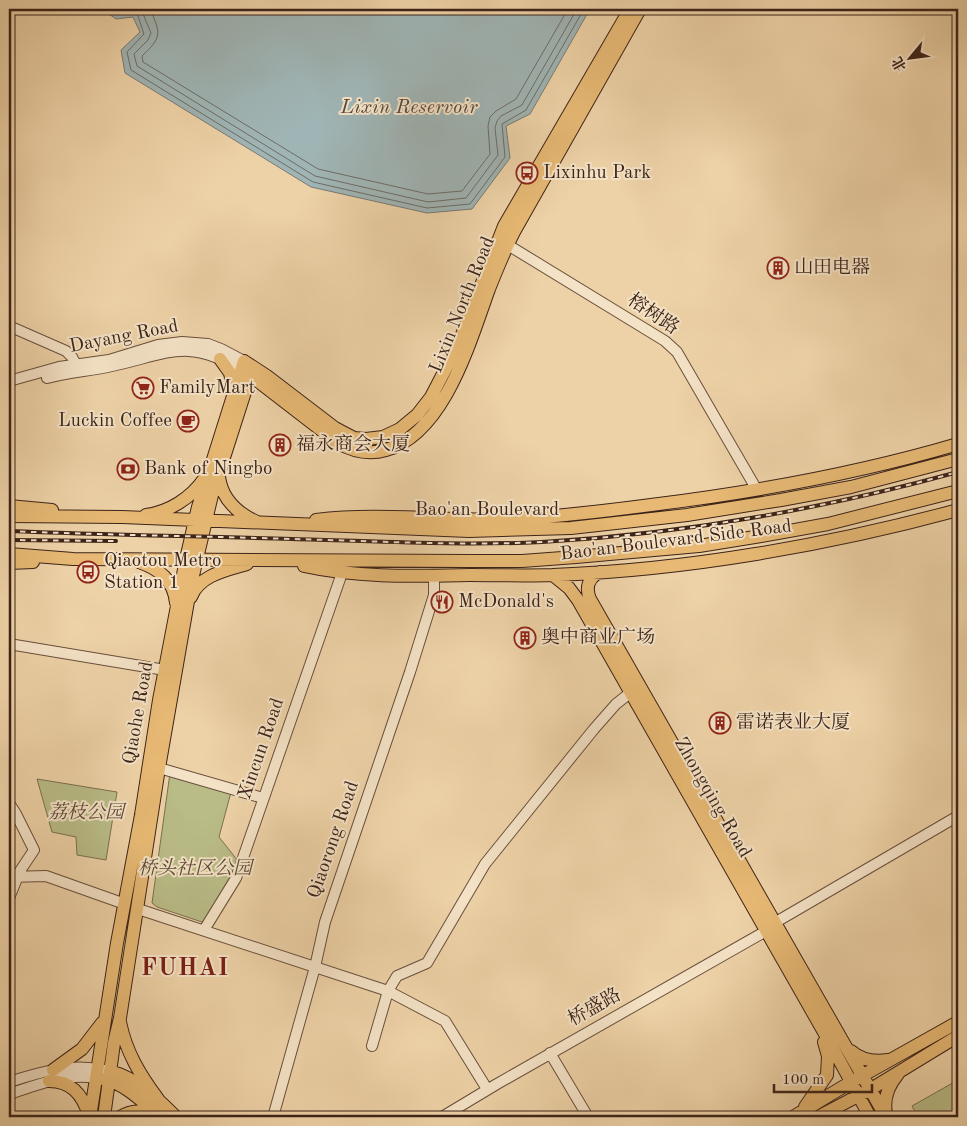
<svg xmlns="http://www.w3.org/2000/svg" width="967" height="1126" viewBox="0 0 967 1126" font-family="'Old Standard TT','Noto Serif SC',serif">
<rect width="100%" height="100%" fill="#eed2a7"/>
<filter id="stains"><feTurbulence type="fractalNoise" baseFrequency=".004" numOctaves="4"/><feColorMatrix values="0 0 0 0 .2 0 0 0 0 .09 0 0 0 0 .02 0 0 0 .5 -.17"/></filter>
<radialGradient id="worn" r=".72"><stop offset=".6" stop-color="#630" stop-opacity="0"/><stop offset="1" stop-color="#630" stop-opacity=".3"/></radialGradient>
<path fill="#b9bc87" stroke="#7a7050" d="M 170,773 L 231,792 L 219,837 L 238,861 L 239,864 L 205,923 L 157,907 L 152,903 Z
M 37,779 L 117,792 L 106,860 L 77,855 L 76,837 L 52,832 Z
M 958,1080 L 958,1117 L 918,1117 L 912,1106 Z"/>
<path fill="#9fb4b4" stroke="#777a76" d="M 102,9 L 590,9 L 530,114 L 506,126 L 510,158 L 472,209 L 427,213 L 311,187 L 125,73 L 121,50 L 140,32 L 133,17 L 116,19 Z"/>
<g fill="none" stroke-linecap="round" stroke-linejoin="round">
<path stroke="#6e6c66" stroke-width="1" d="M 111,9 L 118,13 L 136,13 L 138,16 L 144,34 L 127,52 L 131,70 L 313,182 L 427,208 L 470,204 L 505,157 L 502,124 L 526,110 L 584,9
M 141,9 L 151,33 L 148,40 L 134,54 L 137,66 L 315,176 L 428,202 L 466,198 L 498,155 L 495,128 L 497,121 L 501,116 L 522,105 L 577,9
M 150,9 C 161,34 162,37 142,56 L 143,62 L 318,169 L 428,194 L 462,191 L 490,154 L 488,126 L 490,117 L 496,111 L 516,99 L 568,9"/>
<g stroke="#684f3c" stroke-width="12">
<path id="minor" d="M 503,242 L 665,341 L 677,352 L 757,490
M 9,326 L 66,351 L 72,357 L 79,370
M 47,378 C 68,372 90,371 112,366 C 168,354 186,337 242,370
M 9,381 L 59,367 L 109,360 L 158,345 L 182,342 L 208,344 L 221,349 L 244,361
M 9,644 L 165,670
M 159,768 L 263,798
M 9,803 L 16,814 L 34,850 L 20,871 L 9,898
M 9,877 L 46,876 L 125,904
M 138,909 L 388,991 L 445,1021 L 487,1089
M 776,922 L 958,816
M 204,930 L 236,878 L 342,573
M 372,1046 L 388,991 L 397,976 L 427,963 L 485,864 L 594,729 L 616,704 L 630,693
M 550,1053 L 588,1117
M 9,1082 C 40,1072 71,1063 104,1070
M 9,1094 C 37,1085 65,1073 95,1078
M 273,1117 L 315,967 L 325,922 L 410,672 L 434,595 L 434,576
M 442,1117 L 497,1084 L 766,931"/>
</g>
<g stroke="#3c2319" stroke-width="14">
<path id="major" d="M 220,359 L 230,373 L 234,391
M 246,372 L 338,443 C 354,452 369,455 386,450 C 445,433 470,341 489,289 C 497,269 505,249 515,230 L 640,9
M 219,477 C 222,499 237,513 257,522
M 9,506 L 52,510
M 146,515 C 169,512 191,498 204,479
M 9,516 L 122,517 L 469,531 L 571,528 L 687,515 L 781,500 L 851,487 L 958,459
M 316,520 C 382,512 449,522 516,519 C 561,516 606,511 651,505 C 756,492 856,474 958,444
M 9,554 L 73,559 L 471,561 L 522,561 L 576,557 L 699,546 L 761,536 L 828,524 L 958,491
M 139,562 C 159,569 174,580 176,603
M 9,563 L 33,562
M 304,566 C 358,578 415,576 470,575 C 497,575 525,576 553,575 C 687,570 829,545 958,510
M 600,572 C 589,577 585,587 590,599 L 886,1117
M 553,575 L 569,588 L 578,600 L 829,1041 L 870,1117
M 191,597 C 199,575 227,570 247,564
M 120,1022 C 126,1052 140,1075 158,1099
M 851,1051 C 862,1061 875,1062 888,1060
M 53,1070 L 82,1049 L 102,1023
M 110,1071 C 138,1079 156,1097 176,1117
M 103,1079 C 126,1084 143,1102 160,1117
M 49,1081 C 71,1081 82,1094 89,1115
M 805,1107 L 827,1075 L 828,1056 L 824,1042
M 886,1113 C 883,1098 888,1086 898,1074
M 90,1117 L 117,943 L 141,815 L 159,700 L 186,559 L 198,507 L 244,361 L 267,376 L 335,428 L 354,438 L 366,439 L 383,437 L 400,429 L 417,415 L 431,397 L 458,345 L 504,226 L 630,9
M 104,1117 L 114,1043 L 120,1018 L 159,768 L 191,584 L 212,495 L 253,367
M 120,1117 C 132,1110 142,1110 155,1115
M 793,1117 L 851,1082 L 958,1022
M 818,1117 L 871,1089 L 958,1036"/>
</g>
<use href="#minor" stroke="#f4e2c6" stroke-width="10"/>
<use href="#major" stroke="#e7b974" stroke-width="12"/>
<g stroke="#3c2319" stroke-width="4">
<path id="rail" d="M 9,531 C 103,535 198,536 292,539 C 375,541 459,546 542,542 C 682,534 823,509 958,472
M 9,540 L 116,541"/>
</g>
<use href="#rail" stroke="#f4e2c6" stroke-width="2" stroke-dasharray="5.5" stroke-linecap="butt"/>
</g>
<defs>
<g id="bus-ring" transform="scale(1.125)"><circle r="9.5" fill="#f4e2c6" stroke="#8f2418" stroke-width="1.5"/><path d="M-5-6H5V4H4V6H2V4H-2V6H-4V4H-5ZM-3.5-4V0h7V-4ZM-3.5 1.2v1.5H-2V1.2ZM2 1.2v1.5H3.5V1.2Z" fill="#8f2418"/></g>
<g id="building-ring" transform="scale(1.125)"><circle r="9.5" fill="#f4e2c6" stroke="#8f2418" stroke-width="1.5"/><path d="M-4-6H4V6H1V3H-1V6H-4ZM-2.5-4.3h1.7v1.8h-1.7ZM.8-4.3h1.7v1.8H.8ZM-2.5-1h1.7V.8h-1.7ZM.8-1h1.7V.8H.8Z" fill="#8f2418"/></g>
<g id="supermarket-ring" transform="scale(1.125)"><circle r="9.5" fill="#f4e2c6" stroke="#8f2418" stroke-width="1.5"/><path d="M-6-5.5h2.5l.6 2H6L4.5 2H-2.5L-4.4-4H-6ZM-1.5 3.2a1.3 1.3 0 1 0 .1 0ZM3 3.2a1.3 1.3 0 1 0 .1 0Z" fill="#8f2418"/></g>
<g id="cafe-ring" transform="scale(1.125)"><circle r="9.5" fill="#f4e2c6" stroke="#8f2418" stroke-width="1.5"/><path d="M-5.5-4.5H6V0H3Q3 3.5 0 3.5H-2.5Q-5.5 3.5-5.5 0ZM3-3.2v2h1.7v-2ZM-6 4.5H4V6H-6Z" fill="#8f2418"/></g>
<g id="bank-ring" transform="scale(1.125)"><circle r="9.5" fill="#f4e2c6" stroke="#8f2418" stroke-width="1.5"/><path d="M-6-4H6V4H-6ZM0-2.3a2.3 2.3 0 1 0 0 4.6a2.3 2.3 0 1 0 0-4.6Z" fill="#8f2418"/></g>
<g id="restaurant-ring" transform="scale(1.125)"><circle r="9.5" fill="#f4e2c6" stroke="#8f2418" stroke-width="1.5"/><path d="M-5-6h1v4h1v-4h1v4h1v-4h1v5L-1.5 .5V6h-2V.5L-5-1ZM5-6V6H3V1.5H1.5Q1.5-4 5-6Z" fill="#8f2418"/></g>
</defs>
<g fill-rule="evenodd">
<use href="#bus-ring" x="527" y="173"/>
<use href="#building-ring" x="778" y="268"/>
<use href="#supermarket-ring" x="143" y="388"/>
<use href="#cafe-ring" x="188" y="421"/>
<use href="#building-ring" x="280" y="445"/>
<use href="#bank-ring" x="128" y="469"/>
<use href="#bus-ring" x="88" y="572"/>
<use href="#restaurant-ring" x="442" y="602"/>
<use href="#building-ring" x="525" y="638"/>
<use href="#building-ring" x="720" y="723"/>
</g>
<g text-anchor="middle" dominant-baseline="central" stroke-width="4" stroke-linejoin="round" paint-order="stroke">
<g font-size="19" fill="#3c2319" stroke="#f4e2c6" text-anchor="start">
<text x="543" y="173">Lixinhu Park</text>
<text x="794" y="268">山田电器</text>
<text x="159" y="388">FamilyMart</text>
<text x="172" y="421" text-anchor="end">Luckin Coffee</text>
<text x="296" y="445">福永商会大厦</text>
<text x="144" y="469">Bank of Ningbo</text>
<text x="104" y="561">Qiaotou Metro<tspan x="104" dy="22">Station 1</tspan></text>
<text x="458" y="602">McDonald's</text>
<text x="541" y="638">奥中商业广场</text>
<text x="736" y="723">雷诺表业大厦</text>
</g>
<g font-size="19" fill="#3c2319" stroke="#f4e2c6">
<text transform="translate(463 305) rotate(-68)">Lixin North Road</text>
<text transform="translate(653 315) rotate(34)">榕树路</text>
<text transform="translate(124 337) rotate(-11)">Dayang Road</text>
<text x="487" y="510">Bao'an Boulevard</text>
<text transform="translate(676 541) rotate(-7)">Bao'an Boulevard Side Road</text>
<text transform="translate(139 713) rotate(-80)">Qiaohe Road</text>
<text transform="translate(262 749) rotate(-71)">Xincun Road</text>
<text transform="translate(712 798) rotate(60)">Zhongqing Road</text>
<text transform="translate(334 840) rotate(-71)">Qiaorong Road</text>
<text transform="translate(595 1008) rotate(-29)">桥盛路</text>
</g>
<g font-size="19" font-style="italic" fill="#5b4934" stroke="#f4e2c6">
<text x="86" y="813">荔枝公园</text>
<text x="195" y="869">桥头社区公园</text>
</g>
<g font-size="20" font-style="italic" fill="#554740" stroke="#f4e2c6">
<text x="409" y="108">Lixin Reservoir</text>
</g>
<g font-size="24" font-weight="bold" letter-spacing="1" fill="#7a1f14" stroke="#f4e2c6">
<text x="185" y="969">FUHAI</text>
</g>
</g>
<rect width="967" height="1126" fill="none" stroke="#eed2a7" stroke-width="30"/>
<rect x="10" y="10" width="947" height="1106" fill="none" stroke="#3c2319" stroke-width="2.5"/>
<rect x="15" y="15" width="937" height="1096" fill="none" stroke="#3c2319"/>
<g transform="translate(910 58) rotate(241)" stroke="#f4e2c6" stroke-width="4" paint-order="stroke">
<path d="M0-4L9 19L0 12L-9 19Z" fill="#3c2319"/>
<text y="-8" font-size="14" font-weight="bold" text-anchor="middle" fill="#3c2319">北</text>
</g>
<path d="M774 1084v8h98v-8" fill="none" stroke="#3c2319" stroke-width="2.5"/>
<text x="782" y="1084" font-size="15" fill="#3c2319" stroke="#f4e2c6" stroke-width="4" paint-order="stroke">100 m</text>
<rect width="100%" height="100%" filter="url(#stains)"/>
<rect width="100%" height="100%" fill="url(#worn)"/>
</svg>
